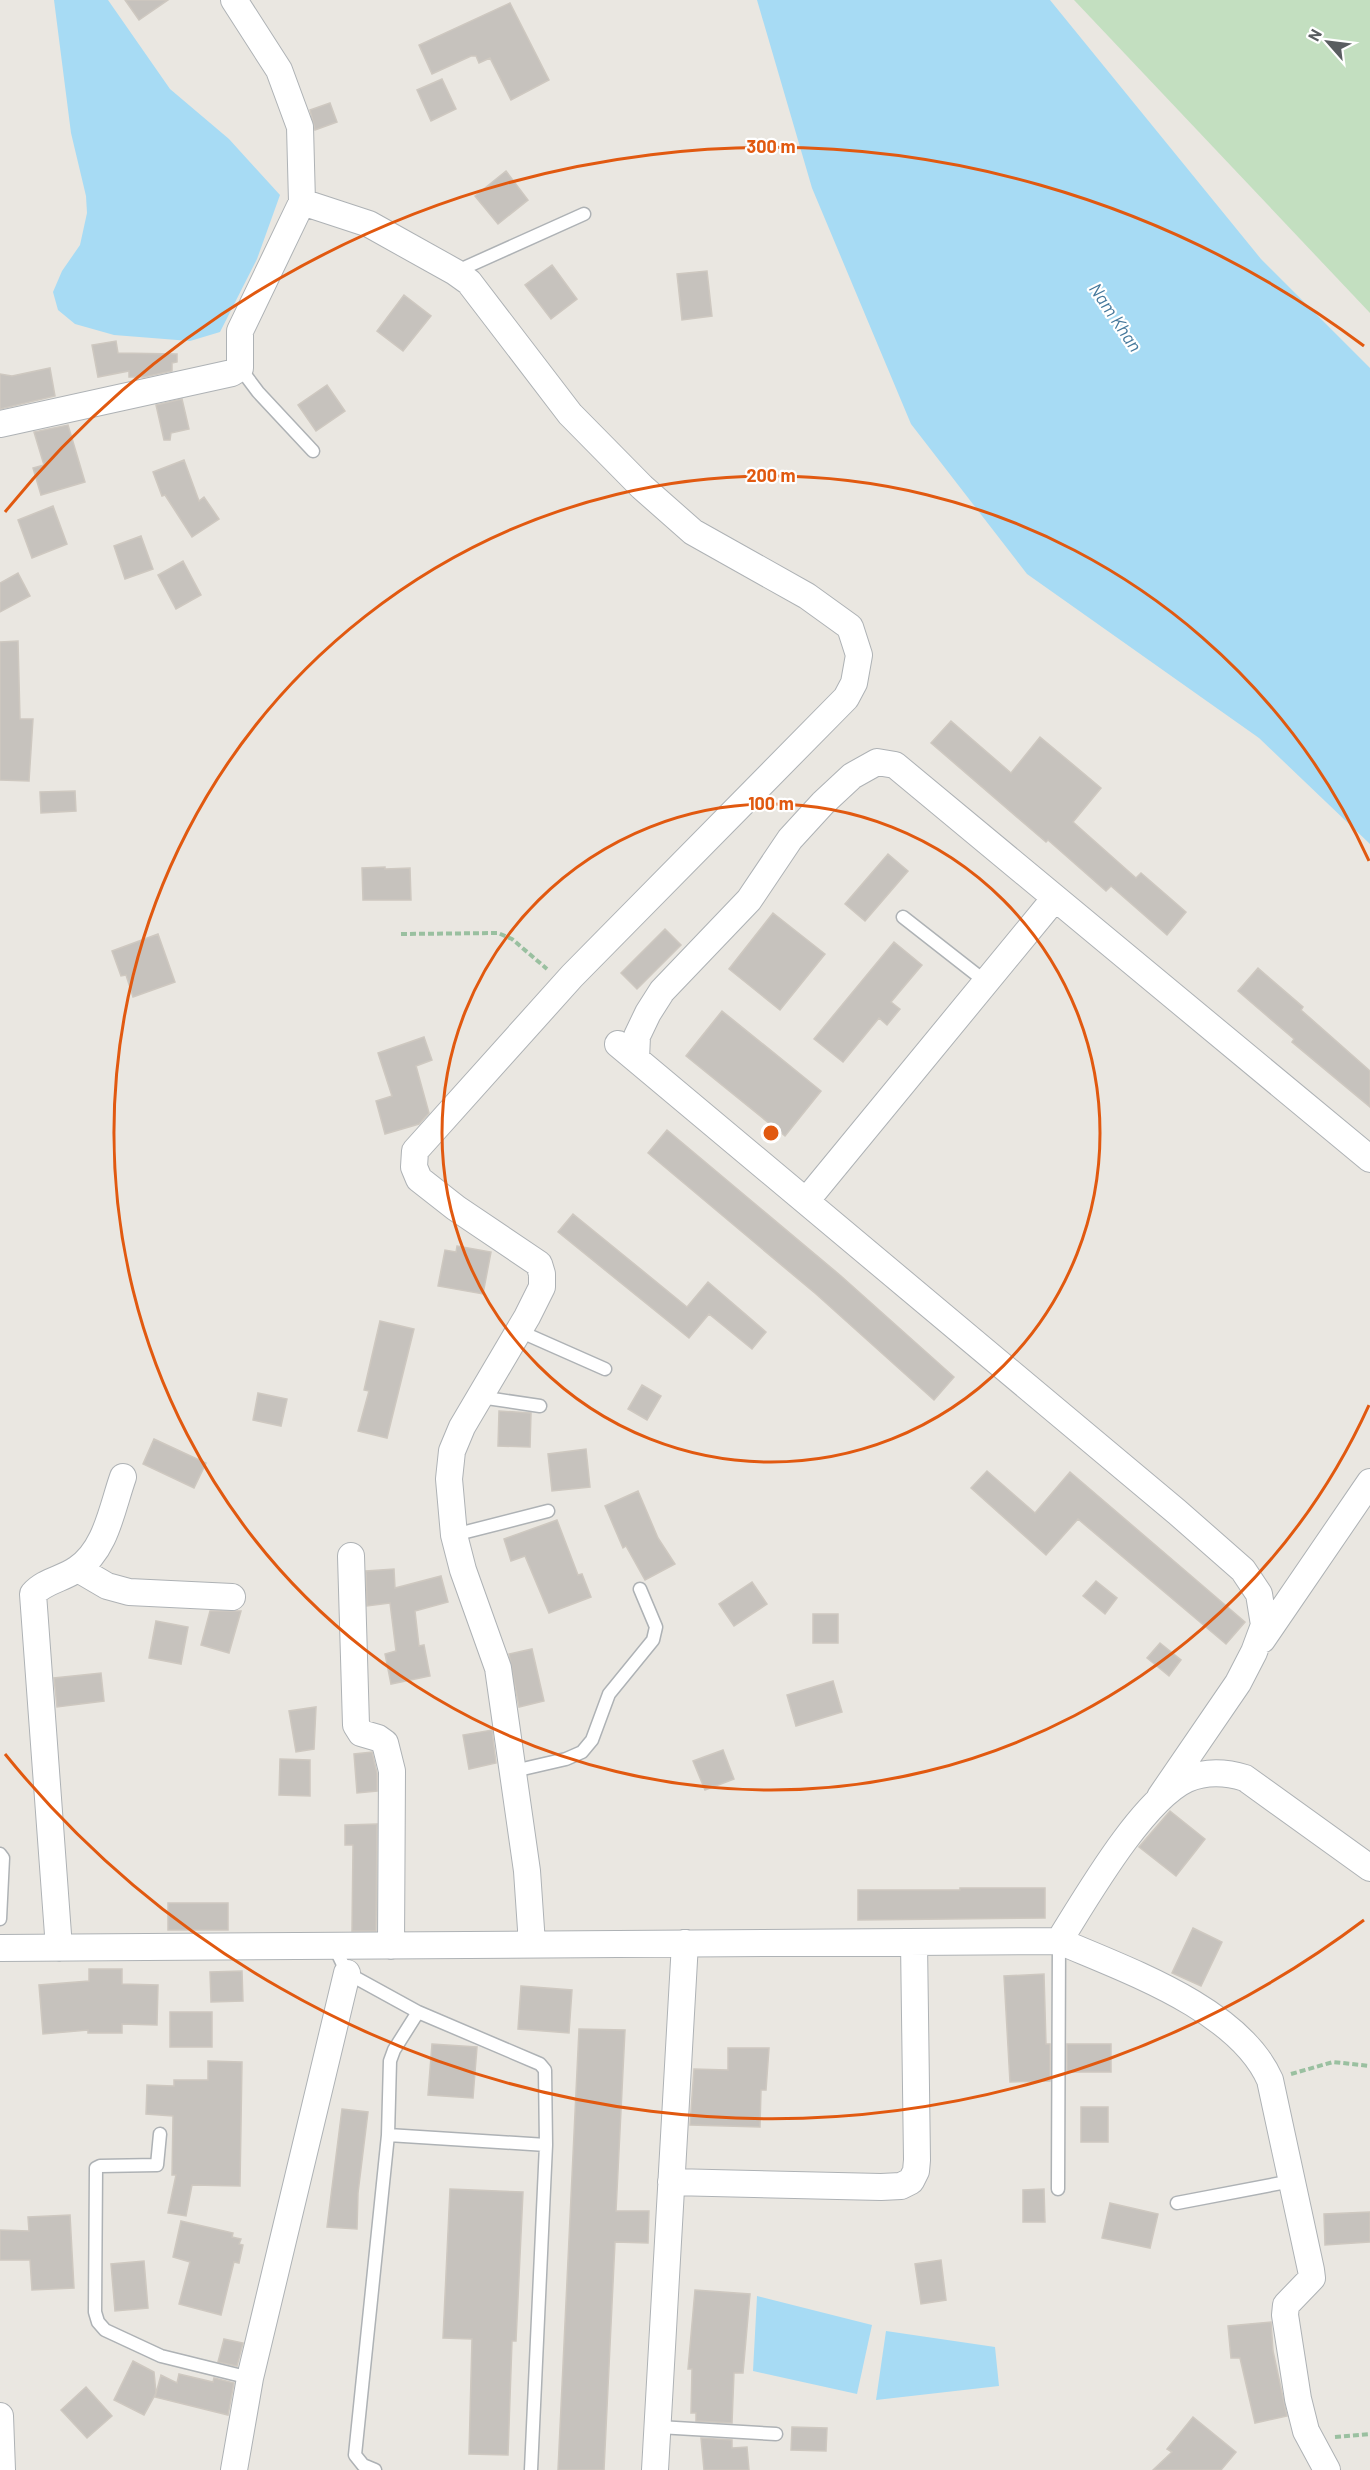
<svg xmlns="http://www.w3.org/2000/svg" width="1370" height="2470" viewBox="0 0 1370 2470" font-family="Barlow,sans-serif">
<rect width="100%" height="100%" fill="#eae7e1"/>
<path fill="#c3dfc0" d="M 1074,0 L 1370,0 L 1370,313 Z"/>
<path fill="#a7dbf4" d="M 54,0 L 108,0 L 170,89 L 229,139 L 280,195 L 257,259 L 220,332 L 190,341 L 114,335 L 75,324 L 58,310 L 53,292 L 62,271 L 80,245 L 87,213 L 86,196 L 71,133 Z
M 757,0 L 1050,0 L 1261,259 L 1370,368 L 1370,844 L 1259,738 L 1027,574 L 911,424 L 812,188 Z
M 757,2296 L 872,2325 L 857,2394 L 753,2371 Z
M 886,2331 L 995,2347 L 999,2386 L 876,2400 Z"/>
<path fill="#c6c2bd" stroke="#cec8c0" stroke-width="1.5" d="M 125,0 L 168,0 L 139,20 Z
M 510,3 L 549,80 L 511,100 L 490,58 L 479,63 L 476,56 L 471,56 L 432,74 L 419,45 Z
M 442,79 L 456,109 L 431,121 L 417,90 Z
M 330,103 L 337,122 L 315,130 L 310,110 Z
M 506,171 L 528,200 L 498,224 L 475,196 Z
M 552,265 L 577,299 L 551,319 L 525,285 Z
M 707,271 L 712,316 L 682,320 L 677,274 Z
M 404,295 L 431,316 L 403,351 L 377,331 Z
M 116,341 L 118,353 L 177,354 L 177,362 L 172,363 L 172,371 L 144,377 L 129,377 L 129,371 L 98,377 L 92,345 Z
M 50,368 L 55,396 L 0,409 L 0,374 L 12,376 Z
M 327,385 L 345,411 L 316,431 L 298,405 Z
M 182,399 L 189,429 L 171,433 L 170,440 L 164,440 L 156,405 Z
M 68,425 L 85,482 L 41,495 L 33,468 L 44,465 L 34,432 Z
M 184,460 L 199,501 L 204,497 L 219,519 L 192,537 L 165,495 L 162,496 L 153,472 Z
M 53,506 L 67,544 L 32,558 L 18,520 Z
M 141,536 L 153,569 L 125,579 L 114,546 Z
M 183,561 L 201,595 L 176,609 L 158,575 Z
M 18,573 L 30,596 L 0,612 L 0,583 Z
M 18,641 L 20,719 L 33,719 L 29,781 L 0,780 L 0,642 Z
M 951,721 L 1011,773 L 1040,737 L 1101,788 L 1073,822 L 1136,878 L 1141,873 L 1186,912 L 1167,935 L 1111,886 L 1106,891 L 1048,840 L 1046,842 L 931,743 Z
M 75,791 L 76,811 L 41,813 L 40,792 Z
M 888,854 L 908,871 L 865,921 L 845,904 Z
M 385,867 L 385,869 L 410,868 L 411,900 L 363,900 L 362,868 Z
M 773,913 L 825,954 L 780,1010 L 729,969 Z
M 665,929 L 681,945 L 637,989 L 621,973 Z
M 158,934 L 175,982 L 133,997 L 126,975 L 121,976 L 112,951 Z
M 894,942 L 922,965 L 891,1002 L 900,1009 L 887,1025 L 879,1018 L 843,1062 L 814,1039 Z
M 1258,968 L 1303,1007 L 1301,1010 L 1370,1071 L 1370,1107 L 1292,1042 L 1294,1039 L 1238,991 Z
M 722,1011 L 821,1091 L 785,1136 L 686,1056 Z
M 424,1037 L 432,1060 L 416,1066 L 429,1113 L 419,1124 L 385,1134 L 376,1101 L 392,1096 L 378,1053 Z
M 667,1130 L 841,1276 L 954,1377 L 934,1400 L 816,1294 L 648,1153 Z
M 573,1214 L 687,1307 L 708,1282 L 766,1332 L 752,1349 L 709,1314 L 689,1338 L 558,1232 Z
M 457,1246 L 491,1252 L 483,1294 L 438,1286 L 445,1250 L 456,1252 Z
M 380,1321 L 414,1329 L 387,1438 L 358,1431 L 369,1391 L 364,1390 Z
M 642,1385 L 661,1396 L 647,1420 L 628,1409 Z
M 258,1393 L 287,1399 L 281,1426 L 253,1420 Z
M 499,1411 L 531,1413 L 530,1447 L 498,1446 Z
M 154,1439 L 206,1463 L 194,1488 L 143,1464 Z
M 586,1449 L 590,1487 L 552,1491 L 548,1454 Z
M 987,1471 L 1035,1513 L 1070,1472 L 1245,1622 L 1226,1644 L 1078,1519 L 1046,1555 L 971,1488 Z
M 638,1491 L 658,1538 L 675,1564 L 645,1580 L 626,1546 L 623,1548 L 605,1506 Z
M 557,1520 L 578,1575 L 582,1574 L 591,1597 L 549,1613 L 525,1556 L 511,1561 L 504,1539 Z
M 394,1569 L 395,1588 L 441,1576 L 448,1602 L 415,1611 L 419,1646 L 424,1645 L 430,1676 L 391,1684 L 385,1654 L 396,1651 L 390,1603 L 367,1606 L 366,1571 Z
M 1096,1581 L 1117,1598 L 1105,1614 L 1083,1596 Z
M 752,1582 L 767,1604 L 734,1626 L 719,1604 Z
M 210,1611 L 241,1611 L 229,1653 L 201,1645 Z
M 813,1614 L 838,1614 L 838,1643 L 813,1643 Z
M 156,1621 L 188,1627 L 181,1664 L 149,1658 Z
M 1160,1643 L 1181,1660 L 1169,1676 L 1147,1658 Z
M 532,1649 L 544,1701 L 519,1707 L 509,1654 Z
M 101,1673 L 104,1701 L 57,1707 L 54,1678 Z
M 833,1681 L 842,1712 L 796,1726 L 787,1695 Z
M 316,1707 L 314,1749 L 296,1752 L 289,1711 Z
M 492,1730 L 496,1763 L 469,1769 L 463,1735 Z
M 723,1750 L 734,1779 L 705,1790 L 693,1761 Z
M 372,1752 L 377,1773 L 377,1791 L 357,1793 L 354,1754 Z
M 280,1759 L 310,1760 L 310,1796 L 279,1795 Z
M 1170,1811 L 1205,1839 L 1176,1876 L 1139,1847 Z
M 377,1824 L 376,1931 L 352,1931 L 353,1845 L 345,1845 L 345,1825 Z
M 960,1888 L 1045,1888 L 1045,1918 L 858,1920 L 858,1890 L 960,1890 Z
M 168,1903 L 228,1903 L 228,1930 L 168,1930 Z
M 1193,1928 L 1222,1942 L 1201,1986 L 1172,1973 Z
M 89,1969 L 122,1969 L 122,1984 L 158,1985 L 157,2025 L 122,2024 L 122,2033 L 88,2033 L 88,2030 L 43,2034 L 39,1985 L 89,1981 Z
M 242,1971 L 243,2001 L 211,2002 L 210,1972 Z
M 1044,1974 L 1046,2044 L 1050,2044 L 1050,2081 L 1010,2082 L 1004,1976 Z
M 521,1986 L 572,1990 L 569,2033 L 518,2029 Z
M 170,2012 L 212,2012 L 212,2047 L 170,2047 Z
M 579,2029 L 625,2030 L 616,2211 L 649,2211 L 648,2243 L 615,2242 L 604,2470 L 558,2470 Z
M 432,2044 L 477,2047 L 473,2098 L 428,2095 Z
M 1067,2044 L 1111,2044 L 1111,2072 L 1067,2072 Z
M 728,2048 L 769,2048 L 766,2090 L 761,2090 L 760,2127 L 690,2125 L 694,2069 L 728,2070 Z
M 208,2061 L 242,2062 L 240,2186 L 192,2185 L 186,2216 L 168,2213 L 176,2175 L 172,2175 L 173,2116 L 146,2114 L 147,2085 L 174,2086 L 174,2080 L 208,2080 Z
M 1081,2107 L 1108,2107 L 1108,2142 L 1081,2142 Z
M 342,2109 L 368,2112 L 358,2193 L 357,2229 L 327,2227 Z
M 450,2189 L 523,2192 L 516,2341 L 512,2341 L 508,2455 L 469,2454 L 472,2339 L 443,2338 Z
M 1044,2189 L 1045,2222 L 1023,2222 L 1023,2190 Z
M 1110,2203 L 1158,2214 L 1150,2248 L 1102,2238 Z
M 1370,2212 L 1370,2242 L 1325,2245 L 1324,2214 Z
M 70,2215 L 74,2288 L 32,2290 L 30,2260 L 0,2260 L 0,2230 L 29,2231 L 28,2217 Z
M 181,2221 L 233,2233 L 232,2237 L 241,2239 L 239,2244 L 243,2245 L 239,2263 L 234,2262 L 221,2315 L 179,2304 L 190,2262 L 173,2257 Z
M 941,2260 L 946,2300 L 921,2304 L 915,2264 Z
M 144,2261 L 148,2308 L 115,2311 L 111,2264 Z
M 695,2290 L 750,2294 L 743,2373 L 734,2373 L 732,2423 L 696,2421 L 696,2413 L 691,2413 L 692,2369 L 688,2369 Z
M 1271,2322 L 1273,2351 L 1287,2416 L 1255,2423 L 1240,2358 L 1231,2358 L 1228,2326 Z
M 224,2339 L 243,2343 L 237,2366 L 218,2362 Z
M 133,2361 L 154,2372 L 156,2393 L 144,2415 L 114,2400 Z
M 179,2374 L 213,2382 L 214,2378 L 234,2383 L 228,2415 L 155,2397 L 161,2375 L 177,2383 Z
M 86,2387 L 112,2416 L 87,2438 L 61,2410 Z
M 1193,2417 L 1236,2452 L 1221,2470 L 1153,2470 L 1172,2452 L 1167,2449 Z
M 792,2427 L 827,2428 L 826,2451 L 791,2450 Z
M 701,2438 L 732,2440 L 732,2448 L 747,2447 L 749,2470 L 704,2470 Z"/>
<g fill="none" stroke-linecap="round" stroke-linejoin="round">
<g stroke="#aeb2b5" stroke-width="15">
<path id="lane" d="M 455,272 L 584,214
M 240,368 L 258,392 L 313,451
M 903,917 L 986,982
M 519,1331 L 605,1369
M 480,1397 L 540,1406
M 454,1535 L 548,1511
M 514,1771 L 566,1759 L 582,1752 L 592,1740 L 609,1694 L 653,1640 L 656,1627 L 640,1589
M 0,1854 L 3,1858 L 0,1919
M 334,1946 L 347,1973 L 418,2012 L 540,2064 L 545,2070 L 546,2145 L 531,2470
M 160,2134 L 157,2165 L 100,2166 L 96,2168 L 95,2312 L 98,2322 L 105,2330 L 161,2356 L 250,2378
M 388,2135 L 546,2145
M 1058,2189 L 1059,1941
M 1177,2203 L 1292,2181
M 659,2427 L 776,2434
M 375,2470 L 363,2465 L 355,2455 L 388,2135 L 390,2061 L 394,2050 L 418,2012"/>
</g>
<g stroke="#aeb2b5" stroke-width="28">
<path id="street" d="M 302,202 L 369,224 L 455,272 L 469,282 L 570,414 L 642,487 L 693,532 L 807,596 L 850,627 L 859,655 L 854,683 L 846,698 L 572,976 L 415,1151 L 414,1167 L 419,1179 L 456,1208 L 539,1264 L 542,1274 L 542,1287 L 527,1317 L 462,1427 L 452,1451 L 449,1479 L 454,1535 L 463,1570 L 498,1668 L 527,1871 L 532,1944
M 0,424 L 232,373 L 240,368 L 240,331 L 302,202 L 300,127 L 279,70 L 234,0
M 618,1044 L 1177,1512 L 1243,1570 L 1259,1594 L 1264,1625 L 1254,1652 L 1238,1683 L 1160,1797
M 636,1059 L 637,1036 L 648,1013 L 662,991 L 749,900 L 790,839 L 823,803 L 852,776 L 877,762 L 895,765 L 1370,1159
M 806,1201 L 1055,898
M 351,1556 L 356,1725 L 361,1733 L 378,1738 L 385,1743 L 392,1771 L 391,1946
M 78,1569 L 107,1586 L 129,1592 L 232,1597
M 1262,1640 L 1370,1482
M 1059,1941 C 1086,1898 1142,1800 1187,1779 C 1206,1771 1226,1772 1245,1778 L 1370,1868
M 0,1948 L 1059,1941 C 1126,1970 1239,2009 1270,2080 L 1311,2270 L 1312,2278 L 1286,2305 L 1285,2315 L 1298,2399 L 1306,2431 L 1327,2470
M 59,1948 L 33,1594 C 44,1581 63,1579 77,1569 C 106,1550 112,1508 123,1477
M 671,2182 L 881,2187 L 901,2186 L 911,2181 L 916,2171 L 917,2160 L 914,1942
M 0,2416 L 2,2470
M 234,2470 L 250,2378 L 347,1973
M 655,2470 L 685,1943"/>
</g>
<path stroke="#9ac0a0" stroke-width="4" stroke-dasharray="6 3" stroke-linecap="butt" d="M 401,934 L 498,933 L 512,939 L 547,969
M 1291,2074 L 1333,2062 L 1370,2066
M 1335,2437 L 1370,2434"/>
<use href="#lane" stroke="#fff" stroke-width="12"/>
<use href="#street" stroke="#fff" stroke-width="26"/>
</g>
<g fill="none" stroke="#e15910" stroke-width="3">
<circle cx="771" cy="1133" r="329"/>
<path d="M1369 1405A657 657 0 1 1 1369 861"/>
<path d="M1364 1920A986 986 0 0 1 5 1754M5 512A986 986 0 0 1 1364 346"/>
</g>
<g text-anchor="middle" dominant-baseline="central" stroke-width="4.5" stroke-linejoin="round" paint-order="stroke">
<g font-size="18" font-style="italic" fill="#45789b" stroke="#fff">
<text transform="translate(1116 317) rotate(56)">Nam Khan</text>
</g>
</g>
<circle cx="771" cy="1133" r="9" fill="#e15910" stroke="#fff" stroke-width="3"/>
<g font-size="18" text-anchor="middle" font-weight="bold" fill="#e15910" stroke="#fff" stroke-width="4.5" stroke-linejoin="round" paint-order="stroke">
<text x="771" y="153">300 m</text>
<text x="771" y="482">200 m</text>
<text x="771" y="810">100 m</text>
</g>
<g transform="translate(1328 42) rotate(298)" stroke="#ffffff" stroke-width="4.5" paint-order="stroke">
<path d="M0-4.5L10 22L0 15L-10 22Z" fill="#595d60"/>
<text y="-9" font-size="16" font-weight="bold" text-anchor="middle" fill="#595d60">N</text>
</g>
</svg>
